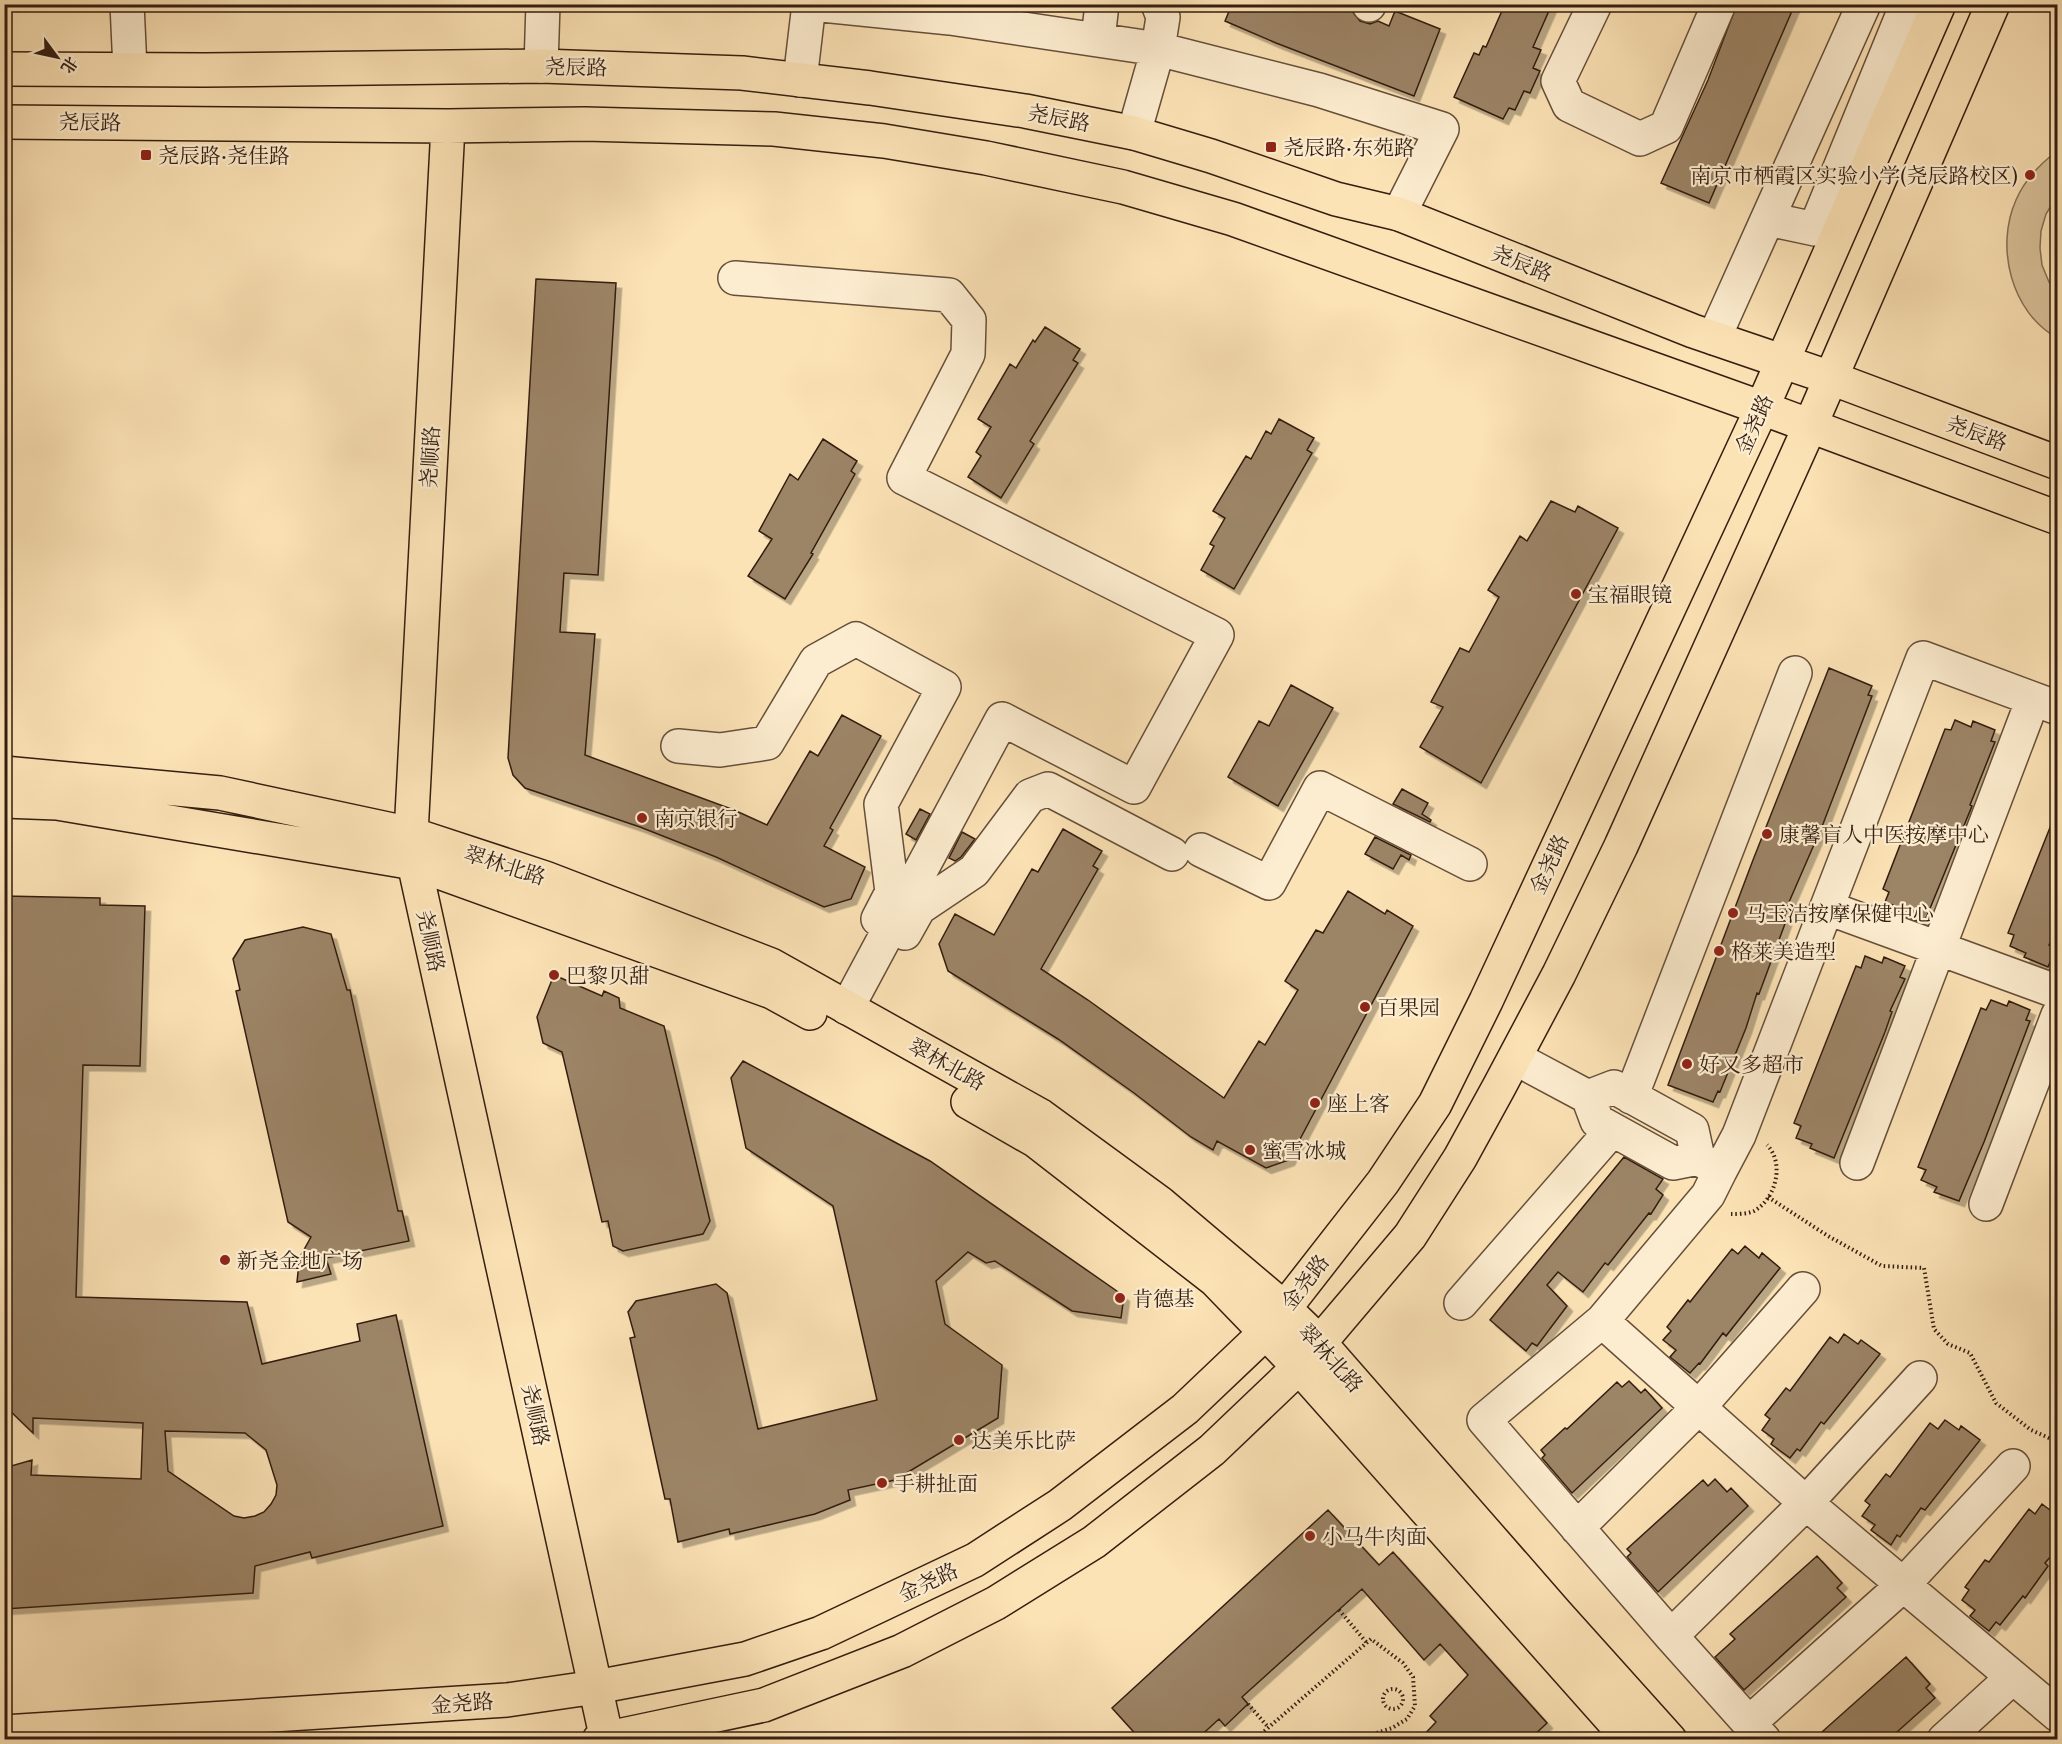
<svg xmlns="http://www.w3.org/2000/svg" width="2062" height="1744" viewBox="0 0 2062 1744" font-family="'Libre Caslon Text','Noto Serif SC',serif">
<defs>
<filter id="shadow"><feDropShadow dx="5.5" dy="5.5" stdDeviation="0" flood-color="#0004"/></filter>
</defs>
<rect width="100%" height="100%" fill="#fce3b6"/>
<filter id="stains"><feTurbulence type="fractalNoise" baseFrequency=".00333" numOctaves="4"/><feColorMatrix values="0 0 0 0 .2 0 0 0 0 .09 0 0 0 0 .02 0 0 0 .5 -.17"/></filter>
<radialGradient id="worn" r=".72"><stop offset=".6" stop-color="#630" stop-opacity="0"/><stop offset="1" stop-color="#630" stop-opacity=".3"/></radialGradient>
<path fill="#dac29a" stroke="#877055" stroke-width="1.5" d="M 2057,151 L 2057,196 L 2046,214 L 2041,231 L 2040,248 L 2042,265 L 2049,282 L 2057,294 L 2057,338 C 2011,312 1995,247 2016,200 C 2025,179 2040,164 2057,151 Z"/>
<path fill="#9c8466" stroke="#341e10" stroke-width="1.5" fill-rule="evenodd" filter="url(#shadow)" d="M 1232,4 L 1336,4 L 1352,11 L 1360,21 L 1370,24 L 1378,21 L 1389,26 L 1395,11 L 1440,29 L 1414,96 L 1276,43 L 1225,21 Z
M 1505,4 L 1552,4 L 1533,47 L 1541,50 L 1533,68 L 1540,71 L 1530,93 L 1524,91 L 1515,110 L 1509,108 L 1503,119 L 1454,97 L 1474,53 L 1479,55 L 1483,46 L 1486,47 Z
M 1737,4 L 1795,4 L 1709,203 L 1661,183 L 1708,80 Z
M 536,279 L 616,283 L 598,575 L 564,573 L 560,632 L 595,634 L 585,755 L 734,810 L 767,825 L 810,751 L 818,756 L 842,715 L 881,736 L 830,828 L 833,830 L 824,846 L 865,867 L 851,899 L 824,907 L 716,857 L 640,827 L 525,788 L 513,775 L 508,758 Z
M 1045,327 L 1080,349 L 1073,360 L 1078,363 L 1030,441 L 1034,444 L 1001,498 L 968,477 L 981,456 L 976,452 L 991,427 L 978,419 L 1010,364 L 1016,368 L 1033,340 L 1035,342 Z
M 1279,419 L 1314,438 L 1307,450 L 1312,453 L 1234,589 L 1201,570 L 1214,546 L 1210,544 L 1225,518 L 1213,511 L 1246,456 L 1251,459 L 1266,431 L 1271,434 Z
M 823,439 L 857,461 L 851,471 L 855,474 L 811,553 L 813,554 L 785,599 L 748,576 L 772,539 L 759,531 L 790,474 L 798,480 Z
M 1551,501 L 1575,512 L 1578,506 L 1618,528 L 1481,783 L 1420,747 L 1443,707 L 1431,702 L 1460,648 L 1469,652 L 1499,597 L 1488,590 L 1520,536 L 1527,541 Z
M 1829,668 L 1872,686 L 1868,695 L 1872,696 L 1823,824 L 1786,909 L 1787,910 L 1783,920 L 1786,921 L 1759,994 L 1757,993 L 1746,1028 L 1720,1092 L 1718,1091 L 1713,1102 L 1668,1085 L 1753,860 Z
M 1291,685 L 1333,708 L 1278,806 L 1228,777 L 1259,721 L 1269,726 Z
M 1955,720 L 1971,727 L 1973,721 L 1995,730 L 1991,741 L 1995,742 L 1970,805 L 1972,806 L 1924,923 L 1898,914 L 1900,908 L 1885,902 L 1889,892 L 1883,889 L 1945,729 L 1951,730 Z
M 1402,789 L 1428,803 L 1422,814 L 1431,820 L 1430,822 L 1393,804 Z
M 920,809 L 930,814 L 916,840 L 906,834 Z
M 2057,810 L 2058,926 L 2049,945 L 2056,948 L 2048,967 L 2024,957 L 2026,953 L 2010,946 L 2014,935 L 2008,933 Z
M 1063,829 L 1102,851 L 1093,866 L 1098,869 L 1041,969 L 1088,1000 L 1224,1098 L 1259,1041 L 1265,1045 L 1298,990 L 1285,981 L 1316,930 L 1323,933 L 1348,891 L 1385,914 L 1387,910 L 1413,926 L 1289,1160 L 1266,1168 L 1217,1141 L 1213,1150 L 1191,1137 L 1134,1093 L 1058,1039 L 948,971 L 939,944 L 955,914 L 994,935 L 1032,869 L 1038,872 Z
M 962,832 L 975,839 L 961,857 L 955,861 L 949,858 Z
M 1375,837 L 1411,855 L 1409,860 L 1401,855 L 1393,869 L 1365,854 Z
M 4,896 L 100,898 L 100,905 L 145,906 L 140,1066 L 83,1065 L 76,1297 L 247,1302 L 262,1364 L 360,1341 L 357,1324 L 396,1315 L 443,1526 L 312,1558 L 310,1552 L 255,1566 L 253,1593 L 4,1609 L 4,1468 L 32,1460 L 31,1475 L 141,1479 L 143,1423 L 33,1418 L 33,1433 L 4,1405 ZM 165,1431 L 245,1433 L 266,1450 L 277,1485 L 276,1495 L 271,1504 L 264,1512 L 255,1516 L 244,1518 L 234,1516 L 168,1471 Z
M 303,927 L 331,934 L 347,990 L 350,990 L 398,1211 L 402,1211 L 409,1241 L 326,1258 L 331,1274 L 297,1282 L 299,1263 L 296,1264 L 311,1237 L 288,1222 L 236,991 L 240,990 L 233,959 L 245,940 Z
M 1865,956 L 1882,963 L 1884,957 L 1905,966 L 1900,977 L 1905,979 L 1890,1011 L 1892,1012 L 1885,1032 L 1834,1158 L 1810,1148 L 1812,1144 L 1796,1138 L 1801,1126 L 1794,1123 L 1856,966 L 1861,968 Z
M 554,975 L 602,996 L 604,991 L 619,998 L 620,1008 L 664,1026 L 710,1221 L 703,1234 L 623,1251 L 613,1246 L 608,1221 L 602,1222 L 562,1052 L 543,1043 L 537,1017 Z
M 1991,1000 L 2007,1006 L 2009,1001 L 2030,1010 L 2026,1020 L 2030,1021 L 1984,1142 L 1959,1201 L 1934,1192 L 1937,1187 L 1921,1180 L 1926,1170 L 1918,1167 L 1981,1008 L 1986,1010 Z
M 743,1061 L 930,1161 L 1124,1296 L 1121,1318 L 1072,1311 L 995,1261 L 986,1263 L 968,1252 L 936,1281 L 945,1324 L 1002,1365 L 998,1418 L 895,1480 L 848,1490 L 850,1500 L 815,1514 L 730,1534 L 729,1529 L 678,1542 L 670,1499 L 665,1499 L 630,1338 L 635,1337 L 628,1312 L 636,1301 L 716,1284 L 727,1293 L 758,1429 L 877,1400 L 833,1206 L 746,1148 L 731,1078 Z
M 1624,1157 L 1663,1179 L 1656,1189 L 1663,1195 L 1651,1214 L 1649,1213 L 1608,1265 L 1605,1263 L 1583,1292 L 1558,1272 L 1547,1285 L 1567,1306 L 1537,1346 L 1532,1343 L 1526,1351 L 1490,1320 Z
M 1745,1246 L 1759,1258 L 1762,1253 L 1780,1268 L 1726,1336 L 1723,1333 L 1700,1364 L 1699,1363 L 1690,1373 L 1670,1357 L 1676,1350 L 1663,1340 L 1671,1331 L 1667,1327 L 1688,1300 L 1690,1302 L 1732,1249 L 1738,1254 Z
M 1844,1334 L 1858,1344 L 1861,1340 L 1880,1354 L 1824,1424 L 1821,1422 L 1800,1451 L 1797,1449 L 1790,1458 L 1771,1444 L 1774,1439 L 1762,1430 L 1770,1419 L 1765,1415 L 1786,1388 L 1790,1391 L 1830,1337 L 1838,1343 Z
M 1629,1381 L 1641,1393 L 1645,1389 L 1662,1408 L 1572,1493 L 1542,1458 L 1545,1455 L 1541,1450 L 1565,1428 L 1567,1429 L 1617,1382 L 1622,1387 Z
M 1945,1420 L 1959,1430 L 1961,1426 L 1980,1440 L 1925,1510 L 1921,1508 L 1900,1537 L 1897,1535 L 1891,1545 L 1871,1530 L 1875,1525 L 1862,1516 L 1870,1505 L 1865,1501 L 1886,1474 L 1890,1477 L 1930,1423 L 1938,1429 Z
M 1715,1479 L 1727,1492 L 1731,1488 L 1748,1506 L 1658,1592 L 1627,1557 L 1631,1553 L 1627,1549 L 1703,1480 L 1708,1486 Z
M 2042,1504 L 2058,1516 L 2058,1548 L 2045,1563 L 2048,1566 L 2025,1598 L 2023,1596 L 2000,1625 L 1996,1622 L 1989,1631 L 1970,1616 L 1975,1610 L 1962,1600 L 1969,1590 L 1965,1587 L 1985,1560 L 1989,1562 L 2029,1509 L 2035,1514 Z
M 1328,1510 L 1379,1565 L 1393,1552 L 1547,1723 L 1529,1740 L 1419,1740 L 1436,1722 L 1430,1716 L 1468,1675 L 1440,1644 L 1424,1660 L 1362,1589 L 1242,1697 L 1248,1704 L 1225,1726 L 1219,1719 L 1196,1740 L 1141,1740 L 1112,1708 Z
M 1817,1556 L 1842,1583 L 1837,1588 L 1846,1597 L 1744,1690 L 1715,1657 L 1735,1639 L 1730,1634 Z
M 1906,1657 L 1930,1684 L 1926,1688 L 1935,1698 L 1888,1740 L 1813,1740 Z"/>
<g fill="none" stroke-linecap="round" stroke-linejoin="round">
<g stroke="#664f3a" stroke-width="36">
<path id="minor" d="M 127,4 L 130,69
M 812,4 L 950,18 L 1158,49 L 1319,90 L 1442,129 L 1399,214
M 1595,4 L 1558,81 L 1569,105 L 1640,139 L 1666,127 L 1719,4
M 1369,5 L 1369,4
M 1098,39 L 1102,4
M 541,66 L 543,4
M 800,80 L 809,4
M 1134,133 L 1158,49 L 1163,17 L 1158,4
M 1768,219 L 1815,229 L 1907,4
M 735,278 L 949,295 L 969,320 L 968,354 L 904,478 L 1217,635 L 1134,787 L 1002,719 L 847,1008
M 1714,338 L 1864,4
M 678,746 L 720,750 L 767,743 L 816,661 L 856,639 L 944,687 L 881,804 L 892,892 L 878,919
M 1201,850 L 1269,883 L 1320,788 L 1470,864
M 1828,908 L 2058,992
M 905,933 L 919,908 L 974,871 L 1030,796 L 1048,789 L 1172,854
M 1515,1058 L 1588,1097 L 1597,1121 L 1673,1163 L 1698,1158 L 1692,1130 L 1614,1087 L 1588,1097
M 1631,1097 L 1795,673
M 1698,1158 L 1720,1171 L 1739,1135 L 1923,658 L 2058,708
M 1857,1163 L 2033,699
M 1720,1171 L 1708,1195 L 1602,1321 L 1806,1503 L 2058,1715
M 1986,1204 L 2058,1015
M 1461,1303 L 1612,1130
M 1602,1321 L 1484,1420 L 1671,1636 L 1764,1740
M 1577,1528 L 1699,1407 L 1803,1289
M 1671,1636 L 1806,1503 L 1920,1378
M 1749,1723 L 1902,1586 L 2013,1466
M 1944,1740 L 2013,1677"/>
</g>
<g stroke="#341e10" stroke-width="36">
<path id="major" d="M 4,69 L 204,70 L 541,66 L 742,73 L 870,88 L 1025,111 L 1134,133 L 1211,156 L 1336,199 L 1399,214 L 1693,331 L 1831,378 L 2058,463
M 4,122 L 448,126 L 585,124 L 774,129 L 884,141 L 986,158 L 1123,187 L 1233,219 L 1762,408 L 2058,518
M 448,126 L 411,834 L 414,863 L 607,1740
M 4,773 L 220,793 L 411,834 L 545,878 L 771,965 L 1041,1116 L 1160,1203 L 1284,1308 L 1319,1342 L 1556,1613 L 1670,1740
M 4,801 L 57,803 L 414,863 L 772,992 L 810,1013
M 968,1102 L 1036,1141 L 1215,1280 L 1299,1367 L 1630,1740
M 4,1732 L 507,1700 L 596,1687 L 745,1659 L 821,1633 L 975,1560 L 1060,1505 L 1185,1409 L 1266,1332 L 1383,1182 L 1435,1104 L 1486,1001 L 1762,408 L 1939,4
M 599,1740 L 764,1705 L 902,1651 L 996,1603 L 1094,1542 L 1212,1450 L 1299,1367 L 1410,1236 L 1460,1158 L 1499,1087 L 1559,974 L 1621,846 L 1810,426 L 1993,4"/>
</g>
<path stroke="#341e10" stroke-width="4" stroke-dasharray="1.5 3" stroke-linecap="butt" d="M 1768,1197 L 1828,1236 L 1882,1266 L 1924,1268 L 1934,1329 L 1948,1344 L 1970,1353 L 1996,1403 L 2031,1430 L 2058,1442
M 1731,1214 C 1738,1214 1747,1214 1754,1211 C 1776,1199 1785,1163 1767,1145
M 1339,1610 L 1367,1643
M1383 1699a10 10 0 1 1 20 0a10 10 0 1 1-20 0Z
M 1248,1704 L 1268,1727
M 1201,1735 L 1204,1740
M 1134,1740 L 1138,1736
M 1254,1740 L 1371,1639 L 1403,1663 L 1413,1677 L 1415,1706 L 1407,1719 L 1392,1728 L 1355,1740"/>
<use href="#minor" stroke="#fdedd0" stroke-width="33"/>
<use href="#major" stroke="#fce3b6" stroke-width="33"/>
</g>
<g fill="#8f2418" stroke="#fdedd0" stroke-width="2">
<rect x="1265" y="141" width="12" height="12" rx="3"/>
<rect x="140" y="149" width="12" height="12" rx="3"/>
<circle cx="2030" cy="175" r="6"/>
<circle cx="1576" cy="594" r="6"/>
<circle cx="642" cy="818" r="6"/>
<circle cx="1767" cy="834" r="6"/>
<circle cx="1733" cy="913" r="6"/>
<circle cx="1719" cy="951" r="6"/>
<circle cx="554" cy="975" r="6"/>
<circle cx="1365" cy="1007" r="6"/>
<circle cx="1687" cy="1064" r="6"/>
<circle cx="1315" cy="1103" r="6"/>
<circle cx="1250" cy="1150" r="6"/>
<circle cx="225" cy="1260" r="6"/>
<circle cx="1120" cy="1298" r="6"/>
<circle cx="959" cy="1440" r="6"/>
<circle cx="882" cy="1483" r="6"/>
<circle cx="1310" cy="1536" r="6"/>
</g>
<g text-anchor="middle" dominant-baseline="central" stroke-width="4.5" stroke-linejoin="round" paint-order="stroke">
<g font-size="21" fill="#341e10" stroke="#fdedd0">
<text transform="translate(576 67) rotate(1)">尧辰路</text>
<text transform="translate(1059 118) rotate(11)">尧辰路</text>
<text transform="translate(90 122) rotate(1)">尧辰路</text>
<text transform="translate(1522 263) rotate(22)">尧辰路</text>
<text transform="translate(1754 424) rotate(-66)">金尧路</text>
<text transform="translate(1977 433) rotate(20)">尧辰路</text>
<text transform="translate(430 457) rotate(-87)">尧顺路</text>
<text transform="translate(1549 864) rotate(-65)">金尧路</text>
<text transform="translate(505 865) rotate(18)">翠林北路</text>
<text transform="translate(431 941) rotate(78)">尧顺路</text>
<text transform="translate(947 1064) rotate(29)">翠林北路</text>
<text transform="translate(1305 1282) rotate(-52)">金尧路</text>
<text transform="translate(1331 1358) rotate(48)">翠林北路</text>
<text transform="translate(536 1415) rotate(78)">尧顺路</text>
<text transform="translate(928 1582) rotate(-25)">金尧路</text>
<text transform="translate(462 1703) rotate(-4)">金尧路</text>
</g>
<g font-size="21" fill="#341e10" stroke="#fdedd0" text-anchor="start">
<text x="1283" y="147">尧辰路·东苑路</text>
<text x="158" y="155">尧辰路·尧佳路</text>
<text x="2018" y="175" text-anchor="end">南京市栖霞区实验小学(尧辰路校区)</text>
<text x="1588" y="594">宝福眼镜</text>
<text x="654" y="818">南京银行</text>
<text x="1779" y="834">康馨盲人中医按摩中心</text>
<text x="1745" y="913">马玉洁按摩保健中心</text>
<text x="1731" y="951">格莱美造型</text>
<text x="566" y="975">巴黎贝甜</text>
<text x="1377" y="1007">百果园</text>
<text x="1699" y="1064">好又多超市</text>
<text x="1327" y="1103">座上客</text>
<text x="1262" y="1150">蜜雪冰城</text>
<text x="237" y="1260">新尧金地广场</text>
<text x="1132" y="1298">肯德基</text>
<text x="971" y="1440">达美乐比萨</text>
<text x="894" y="1483">手耕扯面</text>
<text x="1322" y="1536">小马牛肉面</text>
</g>
</g>
<rect width="2062" height="1744" fill="none" stroke="#fce3b6" stroke-width="24"/>
<rect x="6" y="6" width="2050" height="1732" fill="none" stroke="#341e10" stroke-width="3"/>
<rect x="12" y="12" width="2038" height="1720" fill="none" stroke="#341e10" stroke-width="1.5"/>
<g transform="translate(57 57) rotate(123)" stroke="#fdedd0" stroke-width="4.5" paint-order="stroke">
<path d="M0-4.5L10 22L0 15L-10 22Z" fill="#341e10"/>
<text y="-9" font-size="16" font-weight="bold" text-anchor="middle" fill="#341e10">北</text>
</g>
<rect width="100%" height="100%" filter="url(#stains)"/>
<rect width="100%" height="100%" fill="url(#worn)"/>
</svg>
